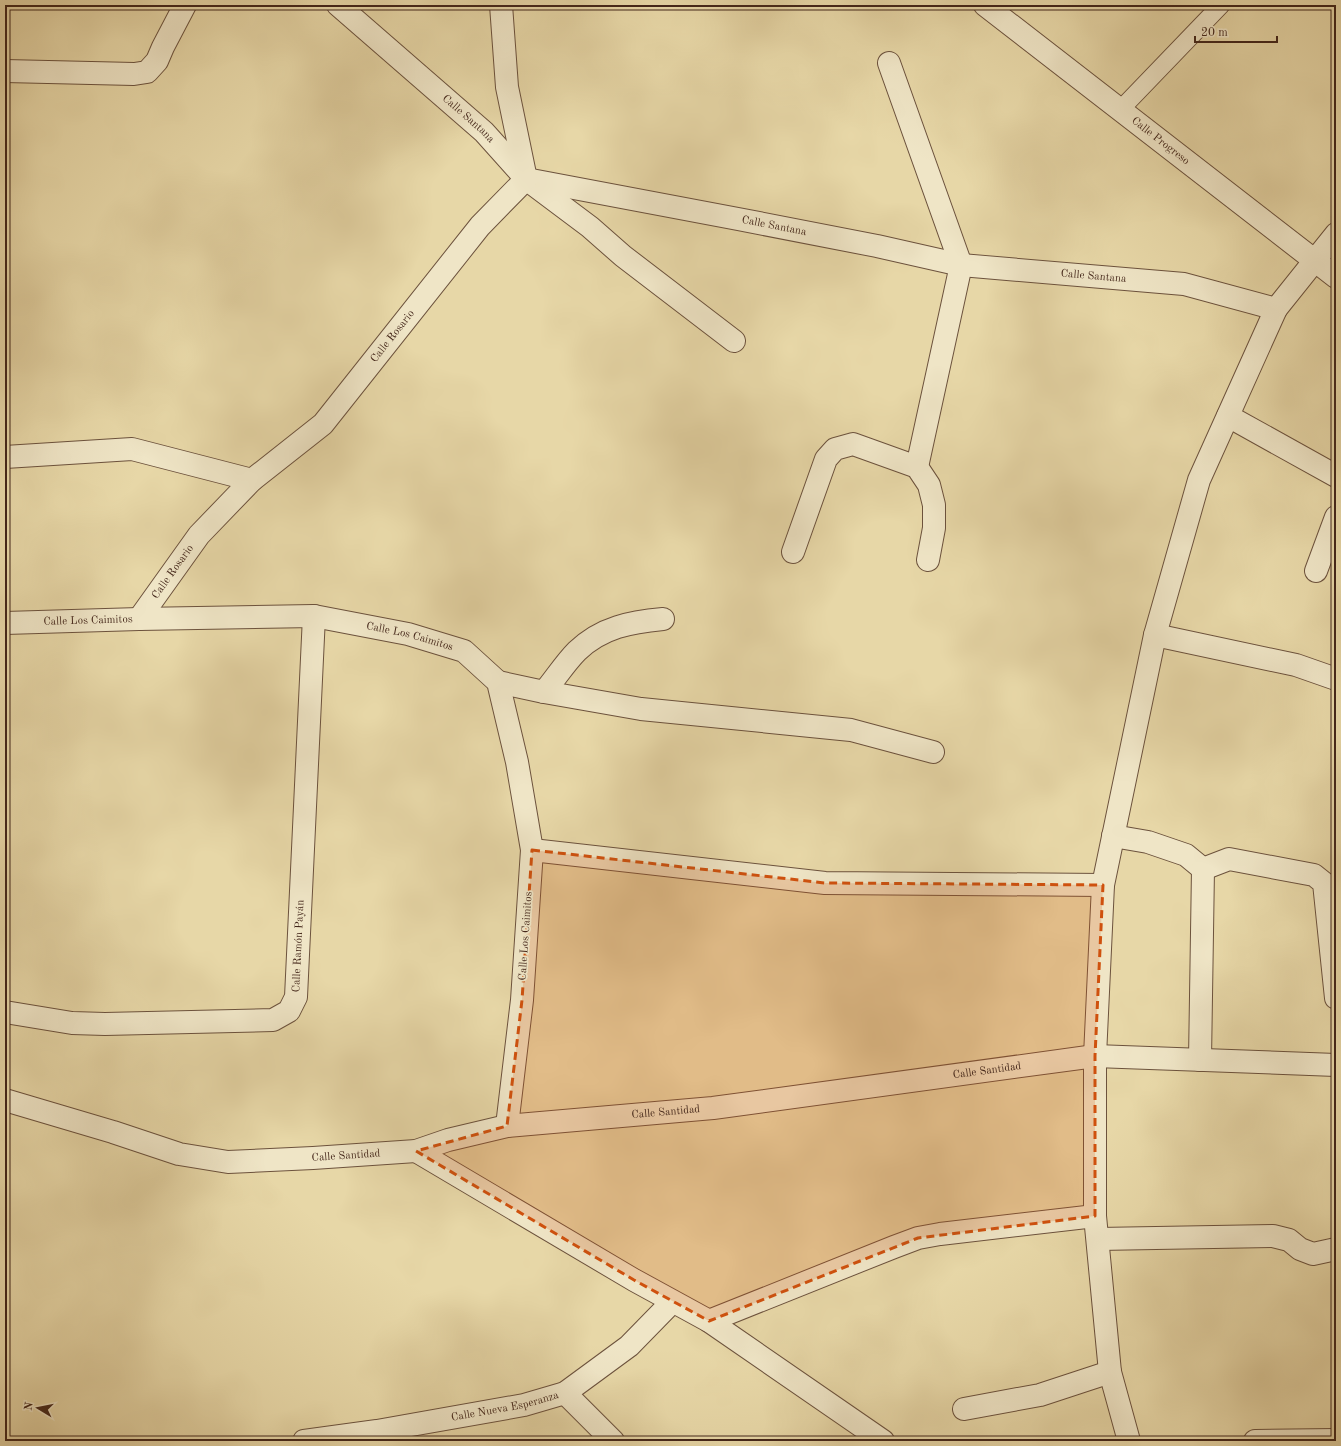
<svg xmlns="http://www.w3.org/2000/svg" width="1341" height="1446" viewBox="0 0 1341 1446" font-family="'Old Standard TT',serif">
<rect width="100%" height="100%" fill="#e7d7a7"/>
<filter id="stains"><feTurbulence type="fractalNoise" baseFrequency=".005" numOctaves="4"/><feColorMatrix values="0 0 0 0 .2 0 0 0 0 .09 0 0 0 0 .02 0 0 0 .5 -.17"/></filter>
<radialGradient id="worn" r=".72"><stop offset=".6" stop-color="#630" stop-opacity="0"/><stop offset="1" stop-color="#630" stop-opacity=".3"/></radialGradient>
<g fill="none" stroke-linecap="round" stroke-linejoin="round">
<g stroke="#6c523d" stroke-width="19">
<path id="service" d="M 1120,110 L 1221,5"/>
</g>
<g stroke="#6c523d" stroke-width="24">
<g id="minor">
<path id="s1" d="M 338,5 L 484,132 L 526,179 L 738,219 L 877,246 L 961,265 L 1184,284 L 1276,309"/>
<path id="s2" d="M 985,5 L 1336,277"/>
<path d="M 889,63 L 961,265 L 917,467"/>
<path d="M 5,71 L 134,74 L 147,72 L 157,61 L 163,47 L 185,5"/>
<path d="M 530,182 L 590,227 L 623,256 L 734,341"/>
<path d="M 1228,416 L 1336,476"/>
<path d="M 5,457 L 132,449 L 252,480"/>
<path d="M 793,552 L 826,459 L 835,449 L 853,444 L 917,467 L 929,485 L 934,505 L 934,528 L 928,560"/>
<path d="M 1316,571 L 1336,517"/>
<path id="s3" d="M 139,619 L 199,535 L 252,480 L 323,424 L 480,226 L 526,179 L 507,87 L 501,5"/>
<path id="s4" d="M 5,623 L 139,619 L 314,616 L 408,634 L 464,651 L 498,682 L 517,762 L 532,850 L 522,1000 L 507,1126"/>
<path d="M 1155,635 L 1296,665 L 1336,679"/>
<path d="M 498,682 L 544,692 L 641,709 L 851,730 L 933,752"/>
<path d="M 544,692 C 555,679 565,663 577,651 C 602,627 631,622 663,619"/>
<path d="M 1113,836 L 1148,842 L 1186,855 L 1203,869"/>
<path d="M 532,850 L 825,883 L 1103,885"/>
<path d="M 1203,869 L 1229,859 L 1314,875 L 1324,883 L 1336,998"/>
<path id="s5" d="M 5,1012 L 72,1023 L 105,1024 L 273,1020 L 289,1011 L 296,997 L 314,616"/>
<path d="M 1200,1060 L 1203,869"/>
<path id="s6" d="M 5,1100 L 113,1132 L 179,1154 L 228,1162 L 313,1158 L 416,1151 L 448,1140 L 507,1126 L 713,1108 L 1095,1056 L 1336,1065"/>
<path d="M 416,1151 L 634,1280 L 709,1321 L 883,1441"/>
<path d="M 1098,1239 L 1273,1236 L 1289,1240 L 1300,1249 L 1313,1254 L 1336,1249"/>
<path d="M 709,1321 L 894,1247 L 918,1238 L 940,1234 L 1095,1216"/>
<path d="M 565,1393 L 613,1441"/>
<path d="M 964,1409 L 1040,1395 L 1110,1372"/>
<path id="s7" d="M 304,1441 L 377,1431 L 524,1405 L 565,1393 L 629,1346 L 672,1302"/>
<path d="M 1129,1441 L 1110,1372 L 1095,1216 L 1095,1056 L 1103,885 L 1155,635 L 1199,480 L 1276,309 L 1336,234"/>
<path d="M 1255,1441 L 1336,1440"/>
</g>
</g>
<use href="#service" stroke="#efe5c6" stroke-width="17"/>
<use href="#minor" stroke="#efe5c6" stroke-width="22"/>
</g>
<path fill="#cf510e" fill-opacity="0.2" stroke="#cf510e" stroke-width="3" stroke-dasharray="8 5" stroke-linejoin="round" d="M 532,850 L 825,883 L 1103,885 L 1095,1056 L 1095,1216 L 918,1238 L 709,1321 L 634,1280 L 416,1151 L 507,1126 L 522,1000 Z"/>
<g text-anchor="middle" dominant-baseline="central" stroke-width="3.5" stroke-linejoin="round" paint-order="stroke">
<g font-size="11" fill="#43261a" stroke="#efe5c6">
<text stroke="none"><textPath href="#s1" startOffset="173">Calle Santana</textPath></text>
<text stroke="none"><textPath href="#s2" startOffset="222">Calle Progreso</textPath></text>
<text stroke="none"><textPath href="#s1" startOffset="509">Calle Santana</textPath></text>
<text stroke="none"><textPath href="#s1" startOffset="833">Calle Santana</textPath></text>
<text stroke="none"><textPath href="#s3" startOffset="382">Calle Rosario</textPath></text>
<text stroke="none"><textPath href="#s3" startOffset="58">Calle Rosario</textPath></text>
<text stroke="none"><textPath href="#s4" startOffset="83">Calle Los Caimitos</textPath></text>
<text stroke="none"><textPath href="#s4" startOffset="407">Calle Los Caimitos</textPath></text>
<text transform="translate(526 936) rotate(-86)">Calle Los Caimitos</text>
<text stroke="none"><textPath href="#s5" startOffset="354">Calle Ramón Payán</textPath></text>
<text stroke="none"><textPath href="#s6" startOffset="998">Calle Santidad</textPath></text>
<text stroke="none"><textPath href="#s6" startOffset="674">Calle Santidad</textPath></text>
<text stroke="none"><textPath href="#s6" startOffset="350">Calle Santidad</textPath></text>
<text stroke="none"><textPath href="#s7" startOffset="204">Calle Nueva Esperanza</textPath></text>
</g>
</g>
<rect width="1341" height="1446" fill="none" stroke="#e7d7a7" stroke-width="20"/>
<rect x="6" y="6" width="1329" height="1434" fill="none" stroke="#43261a" stroke-width="2"/>
<rect x="10" y="10" width="1321" height="1426" fill="none" stroke="#43261a"/>
<g transform="translate(38 1408) rotate(280)" stroke="#efe5c6" stroke-width="3" paint-order="stroke">
<path d="M0-3L7 15L0 10L-7 15Z" fill="#43261a"/>
<text y="-6" font-size="11" font-weight="bold" text-anchor="middle" fill="#43261a">N</text>
</g>
<path d="M1195 36v6h82v-6" fill="none" stroke="#43261a" stroke-width="2"/>
<text x="1201" y="36" font-size="12" fill="#43261a" stroke="#efe5c6" stroke-width="3" paint-order="stroke">20 m</text>
<rect width="100%" height="100%" filter="url(#stains)"/>
<rect width="100%" height="100%" fill="url(#worn)"/>
</svg>
